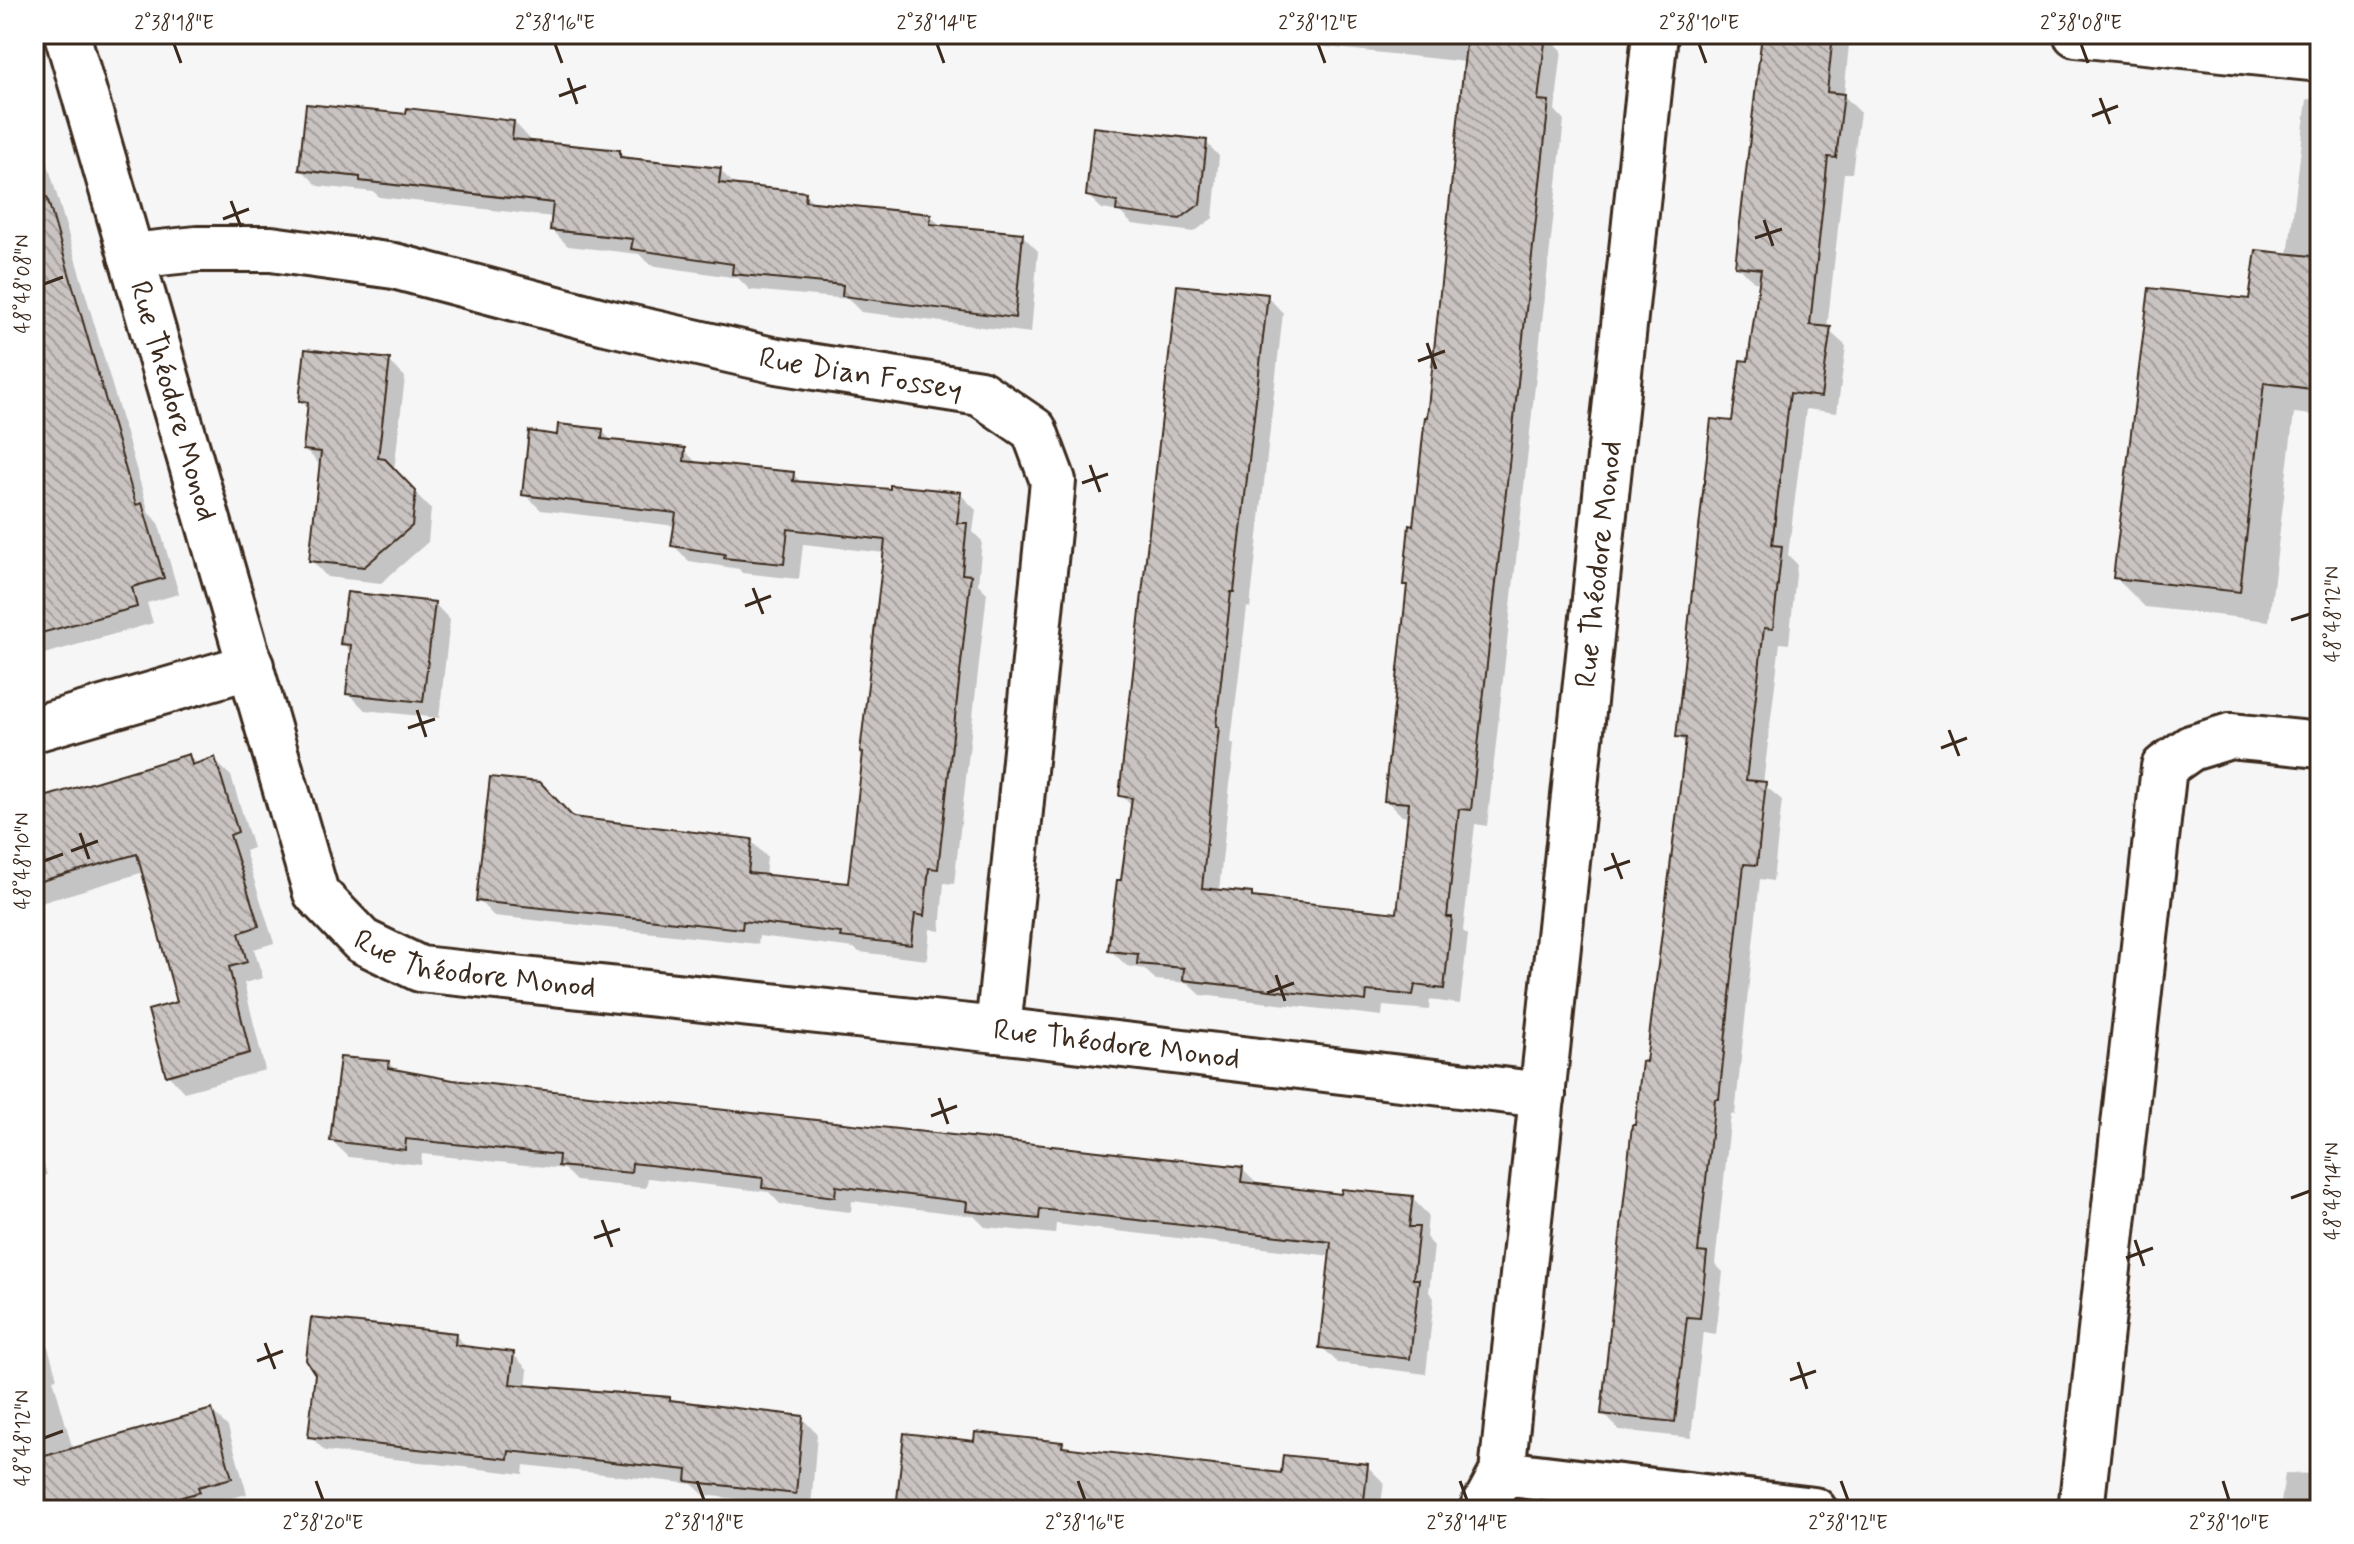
<svg xmlns="http://www.w3.org/2000/svg" width="2354" height="1544" viewBox="0 0 2354 1544" font-family="Mynerve,sans-serif">
<defs>
<pattern id="building-back-hatch" width="6" height="6" patternUnits="userSpaceOnUse" patternTransform="scale(2)"><rect width="6" height="6" fill="#c9c3c1"/><path d="M-1 5l2 2M0 0l6 6M5-1l2 2" fill="none" stroke="#a49f9c"/></pattern>
</defs>
<rect width="100%" height="100%" fill="#f7f6f6"/>
<filter id="ink" filterUnits="userSpaceOnUse"><feTurbulence type="fractalNoise" baseFrequency=".0125" numOctaves="2"/><feDisplacementMap in="SourceGraphic" scale="16" xChannelSelector="R" yChannelSelector="G"/><feConvolveMatrix kernelMatrix="1 2 1 2 8 2 1 2 1" color-interpolation-filters="sRGB"/></filter>
<g filter="url(#ink)">
<path fill="#0003" d="M 1204,34 L 1553,34 L 1552,41 L 1562,50 L 1555,110 L 1564,120 L 1487,826 L 1475,824 L 1463,931 L 1468,935 L 1460,1004 L 1430,1000 L 1429,1010 L 1383,1006 L 1382,1016 L 1201,995 L 1188,983 L 1156,980 L 1144,969 L 1127,966 L 1110,950 L 1132,806 L 1121,795 L 1267,296 L 1283,313 L 1250,608 L 1247,607 L 1231,742 L 1234,745 L 1219,891 L 1251,895 L 1255,899 L 1399,915 L 1410,817 L 1402,816 L 1386,800 L 1409,588 L 1405,584 L 1429,419 L 1466,62 Z
M 1764,34 L 1850,34 L 1844,96 L 1860,112 L 1852,173 L 1844,173 L 1827,329 L 1846,346 L 1837,413 L 1806,409 L 1788,555 L 1797,564 L 1789,644 L 1780,643 L 1763,784 L 1782,800 L 1773,881 L 1760,879 L 1735,1115 L 1731,1114 L 1715,1264 L 1723,1272 L 1716,1334 L 1703,1332 L 1691,1438 L 1619,1430 L 1603,1413 L 1687,745 L 1678,736 L 1750,364 L 1761,283 L 1754,282 L 1737,266 Z
M 2307,99 L 2320,100 L 2320,416 L 2294,413 L 2269,621 L 2145,607 L 2115,577 L 2251,302 L 2288,256 Z
M 34,116 L 149,513 L 158,522 L 179,594 L 147,603 L 153,623 L 34,657 Z
M 408,116 L 514,122 L 530,139 L 530,142 L 619,151 L 628,160 L 720,170 L 737,187 L 805,194 L 815,204 L 931,216 L 942,227 L 1022,235 L 1038,251 L 1031,333 L 861,312 L 848,299 L 750,290 L 738,278 L 650,265 L 639,254 L 568,246 L 552,230 L 553,217 L 379,197 L 374,192 L 318,186 L 301,169 Z
M 1206,142 L 1219,156 L 1213,218 L 1194,232 L 1132,224 L 1120,212 L 1102,209 L 1088,196 Z
M 389,361 L 405,377 L 394,471 L 431,509 L 428,542 L 381,583 L 327,577 L 311,560 L 321,466 L 305,449 L 309,409 L 301,401 Z
M 602,431 L 613,442 L 684,450 L 699,465 L 793,474 L 803,484 L 960,494 L 976,510 L 973,532 L 982,541 L 978,584 L 987,593 L 954,884 L 944,883 L 940,931 L 930,929 L 927,960 L 859,952 L 854,948 L 759,936 L 758,944 L 494,916 L 478,900 L 573,820 L 751,841 L 767,857 L 765,877 L 850,885 L 885,553 L 803,544 L 799,579 L 742,573 L 739,569 L 689,561 L 673,545 L 676,526 L 541,510 L 524,494 L 558,437 Z
M 434,603 L 450,620 L 439,718 L 365,710 L 348,693 L 352,653 L 343,643 Z
M 189,756 L 197,765 L 214,760 L 231,776 L 253,848 L 245,851 L 274,943 L 254,949 L 263,978 L 244,983 L 265,1070 L 184,1092 L 168,1075 L 151,1012 L 180,1004 L 144,872 L 34,905 L 34,801 Z
M 388,1063 L 398,1072 L 453,1082 L 1242,1169 L 1259,1186 L 1342,1196 L 1412,1198 L 1428,1215 L 1426,1237 L 1434,1246 L 1429,1292 L 1434,1298 L 1426,1374 L 1338,1363 L 1322,1347 L 1332,1256 L 1056,1224 L 1055,1234 L 985,1227 L 974,1216 L 852,1201 L 851,1212 L 780,1204 L 769,1192 L 648,1178 L 646,1188 L 576,1181 L 564,1169 L 422,1154 L 421,1165 L 349,1157 L 332,1141 Z
M 34,1131 L 47,1175 L 34,1179 Z
M 34,1298 L 57,1378 L 53,1379 L 73,1450 L 212,1411 L 228,1427 L 247,1494 L 213,1503 L 215,1508 L 208,1510 L 34,1510 Z
M 455,1335 L 469,1349 L 513,1354 L 528,1370 L 526,1387 L 669,1399 L 672,1402 L 802,1418 L 817,1434 L 811,1508 L 704,1495 L 692,1484 L 524,1465 L 523,1474 L 325,1451 L 310,1436 Z
M 976,1443 L 1062,1444 L 1068,1450 L 1282,1476 L 1367,1466 L 1384,1483 L 1380,1510 L 910,1510 L 899,1500 Z
M 2320,1444 L 2320,1510 L 2280,1510 L 2285,1473 L 2316,1474 Z"/>
<path fill="url(#building-back-hatch)" stroke="#3b2a1e" stroke-width="2" d="M 1467,34 L 1546,34 L 1538,100 L 1549,101 L 1471,810 L 1459,809 L 1447,917 L 1452,917 L 1444,989 L 1415,985 L 1413,995 L 1367,991 L 1366,1001 L 1183,980 L 1184,968 L 1137,964 L 1138,954 L 1108,951 L 1117,880 L 1121,880 L 1132,798 L 1119,796 L 1177,285 L 1268,294 L 1234,592 L 1231,592 L 1216,726 L 1219,727 L 1202,888 L 1252,893 L 1252,897 L 1397,913 L 1409,803 L 1384,801 L 1407,585 L 1403,585 L 1409,525 L 1413,526 L 1425,417 L 1427,417 Z
M 1762,34 L 1833,34 L 1827,92 L 1844,94 L 1836,158 L 1828,157 L 1810,325 L 1831,327 L 1821,397 L 1790,393 L 1772,545 L 1782,546 L 1773,629 L 1764,628 L 1746,780 L 1766,782 L 1757,865 L 1744,864 L 1719,1099 L 1715,1099 L 1698,1252 L 1707,1253 L 1700,1318 L 1687,1317 L 1675,1422 L 1601,1414 L 1632,1125 L 1635,1125 L 1642,1061 L 1646,1062 L 1686,738 L 1676,737 L 1711,419 L 1732,421 L 1740,360 L 1748,361 L 1761,269 L 1735,266 Z
M 306,104 L 406,114 L 407,108 L 514,121 L 512,139 L 620,150 L 620,157 L 721,168 L 719,183 L 806,192 L 805,201 L 931,214 L 930,224 L 1023,233 L 1015,318 L 842,296 L 843,285 L 732,274 L 733,264 L 631,249 L 633,239 L 550,230 L 553,203 L 360,181 L 360,177 L 299,170 Z
M 1093,127 L 1207,140 L 1200,204 L 1180,219 L 1116,211 L 1117,202 L 1086,196 Z
M 47,197 L 136,505 L 142,503 L 164,578 L 132,587 L 137,607 L 34,635 L 34,199 Z
M 2256,250 L 2320,257 L 2320,390 L 2264,383 L 2240,592 L 2113,578 L 2149,288 L 2249,299 Z
M 305,349 L 390,359 L 378,458 L 385,459 L 416,491 L 412,526 L 364,567 L 309,561 L 321,452 L 303,450 L 308,402 L 299,401 Z
M 558,424 L 603,429 L 602,439 L 685,448 L 684,461 L 794,472 L 793,481 L 890,489 L 890,485 L 961,492 L 957,523 L 967,523 L 962,574 L 971,575 L 938,869 L 929,868 L 924,916 L 915,914 L 911,945 L 840,937 L 841,933 L 743,921 L 742,929 L 476,901 L 490,777 L 540,782 L 573,817 L 752,839 L 748,873 L 848,883 L 863,753 L 860,752 L 885,540 L 788,529 L 784,564 L 724,558 L 725,554 L 671,546 L 676,513 L 522,495 L 529,431 L 557,435 Z
M 347,592 L 435,602 L 423,702 L 346,694 L 351,645 L 340,644 Z
M 189,754 L 192,765 L 215,757 L 238,832 L 230,835 L 259,926 L 239,933 L 247,962 L 229,967 L 250,1053 L 166,1076 L 148,1010 L 177,1002 L 137,854 L 34,883 L 34,800 Z
M 340,1057 L 389,1061 L 388,1068 L 453,1080 L 1243,1167 L 1241,1182 L 1341,1194 L 1342,1189 L 1413,1196 L 1409,1227 L 1419,1227 L 1413,1279 L 1419,1279 L 1410,1359 L 1319,1348 L 1331,1242 L 1040,1209 L 1039,1219 L 966,1211 L 967,1202 L 836,1186 L 835,1197 L 762,1188 L 763,1178 L 632,1163 L 631,1173 L 558,1166 L 559,1155 L 406,1139 L 405,1150 L 330,1141 Z
M 311,1318 L 456,1333 L 455,1345 L 514,1352 L 510,1384 L 670,1397 L 670,1400 L 803,1416 L 796,1494 L 686,1481 L 687,1470 L 509,1451 L 508,1459 L 308,1437 L 315,1374 L 306,1360 Z
M 212,1409 L 232,1478 L 198,1487 L 200,1492 L 135,1510 L 34,1510 L 34,1459 Z
M 975,1432 L 1063,1442 L 1062,1447 L 1281,1473 L 1283,1455 L 1368,1464 L 1363,1510 L 938,1510 L 939,1505 L 897,1500 L 904,1433 L 974,1441 Z"/>
<g fill="none" stroke-linecap="round" stroke-linejoin="round">
<g stroke="#3b2a1e" stroke-width="50">
<g id="minor">
<path id="s1" d="M 67,34 L 316,893 L 362,941 L 420,969 L 998,1030 L 1543,1095"/>
<path d="M 2076,34 L 2320,59"/>
<path id="s2" d="M 131,256 L 197,249 L 271,249 L 394,266 L 606,322 L 777,361 L 980,393 L 1034,430 L 1053,481 L 998,1030"/>
<path d="M 34,729 L 251,666"/>
<path d="M 1502,1473 L 1814,1510"/>
<path id="s3" d="M 1482,1510 L 1502,1473 L 1655,34"/>
<path d="M 2081,1510 L 2164,767 L 2191,748 L 2230,736 L 2320,745"/>
</g>
</g>
<use href="#minor" stroke="#fff" stroke-width="44"/>
</g>
</g>
<path fill="none" stroke="#3b2a1e" stroke-width="3" d="M 174,44 L 181,63M 555,44 L 562,63M 937,44 L 944,63M 1318,44 L 1325,63M 1699,44 L 1706,63M 2081,44 L 2088,63M 568,78 L 577,104M 559,96 L 586,86M 2100,98 L 2110,124M 2092,116 L 2118,106M 231,201 L 241,227M 223,219 L 249,209M 1764,220 L 1773,246M 1755,238 L 1782,229M 44,284 L 63,277M 1427,343 L 1436,369M 1418,361 L 1445,351M 1090,465 L 1100,492M 1082,483 L 1108,474M 753,588 L 763,614M 745,606 L 771,596M 2291,620 L 2310,614M 417,710 L 426,737M 408,728 L 435,719M 1949,730 L 1959,756M 1941,748 L 1967,738M 80,833 L 89,859M 71,851 L 98,841M 1612,853 L 1622,879M 44,861 L 63,854M 1604,870 L 1630,861M 1276,975 L 1285,1001M 1267,993 L 1294,983M 939,1098 L 948,1124M 931,1116 L 957,1106M 2291,1198 L 2310,1191M 602,1220 L 612,1247M 594,1238 L 620,1229M 2135,1240 L 2144,1266M 2126,1258 L 2153,1248M 265,1343 L 275,1369M 257,1361 L 283,1351M 1798,1362 L 1807,1389M 1790,1380 L 1816,1371M 44,1438 L 63,1431M 316,1481 L 323,1500M 697,1481 L 704,1500M 1078,1481 L 1085,1500M 1460,1481 L 1467,1500M 1841,1481 L 1848,1500M 2223,1481 L 2229,1500"/>
<g text-anchor="middle" dominant-baseline="central" stroke-width="7" stroke-linejoin="round" paint-order="stroke">
<g font-size="30" fill="#3b2a1e" stroke="#fff">
<text stroke="none"><textPath href="#s2" startOffset="744">Rue Dian Fossey</textPath></text>
<text stroke="none"><textPath href="#s1" startOffset="382">Rue Théodore Monod</textPath></text>
<text stroke="none"><textPath href="#s3" startOffset="956">Rue Théodore Monod</textPath></text>
<text stroke="none"><textPath href="#s1" startOffset="1078">Rue Théodore Monod</textPath></text>
<text stroke="none"><textPath href="#s1" startOffset="1726">Rue Théodore Monod</textPath></text>
</g>
</g>
<rect width="2354" height="1544" fill="none" stroke="#fff" stroke-width="88"/>
<rect x="44" y="44" width="2266" height="1456" fill="none" stroke="#3b2a1e" stroke-width="3"/>
<g font-size="20" text-anchor="middle" fill="#3b2a1e">
<text x="174" y="29">2°38'18"E</text>
<text x="555" y="29">2°38'16"E</text>
<text x="937" y="29">2°38'14"E</text>
<text x="1318" y="29">2°38'12"E</text>
<text x="1699" y="29">2°38'10"E</text>
<text x="2081" y="29">2°38'08"E</text>
<text transform="translate(22 284) rotate(-90)" y="7">48°48'08"N</text>
<text transform="translate(2332 614) rotate(-90)" y="7">48°48'12"N</text>
<text transform="translate(22 861) rotate(-90)" y="7">48°48'10"N</text>
<text transform="translate(2332 1191) rotate(-90)" y="7">48°48'14"N</text>
<text transform="translate(22 1438) rotate(-90)" y="7">48°48'12"N</text>
<text x="323" y="1529">2°38'20"E</text>
<text x="704" y="1529">2°38'18"E</text>
<text x="1085" y="1529">2°38'16"E</text>
<text x="1467" y="1529">2°38'14"E</text>
<text x="1848" y="1529">2°38'12"E</text>
<text x="2229" y="1529">2°38'10"E</text>
</g>
</svg>
